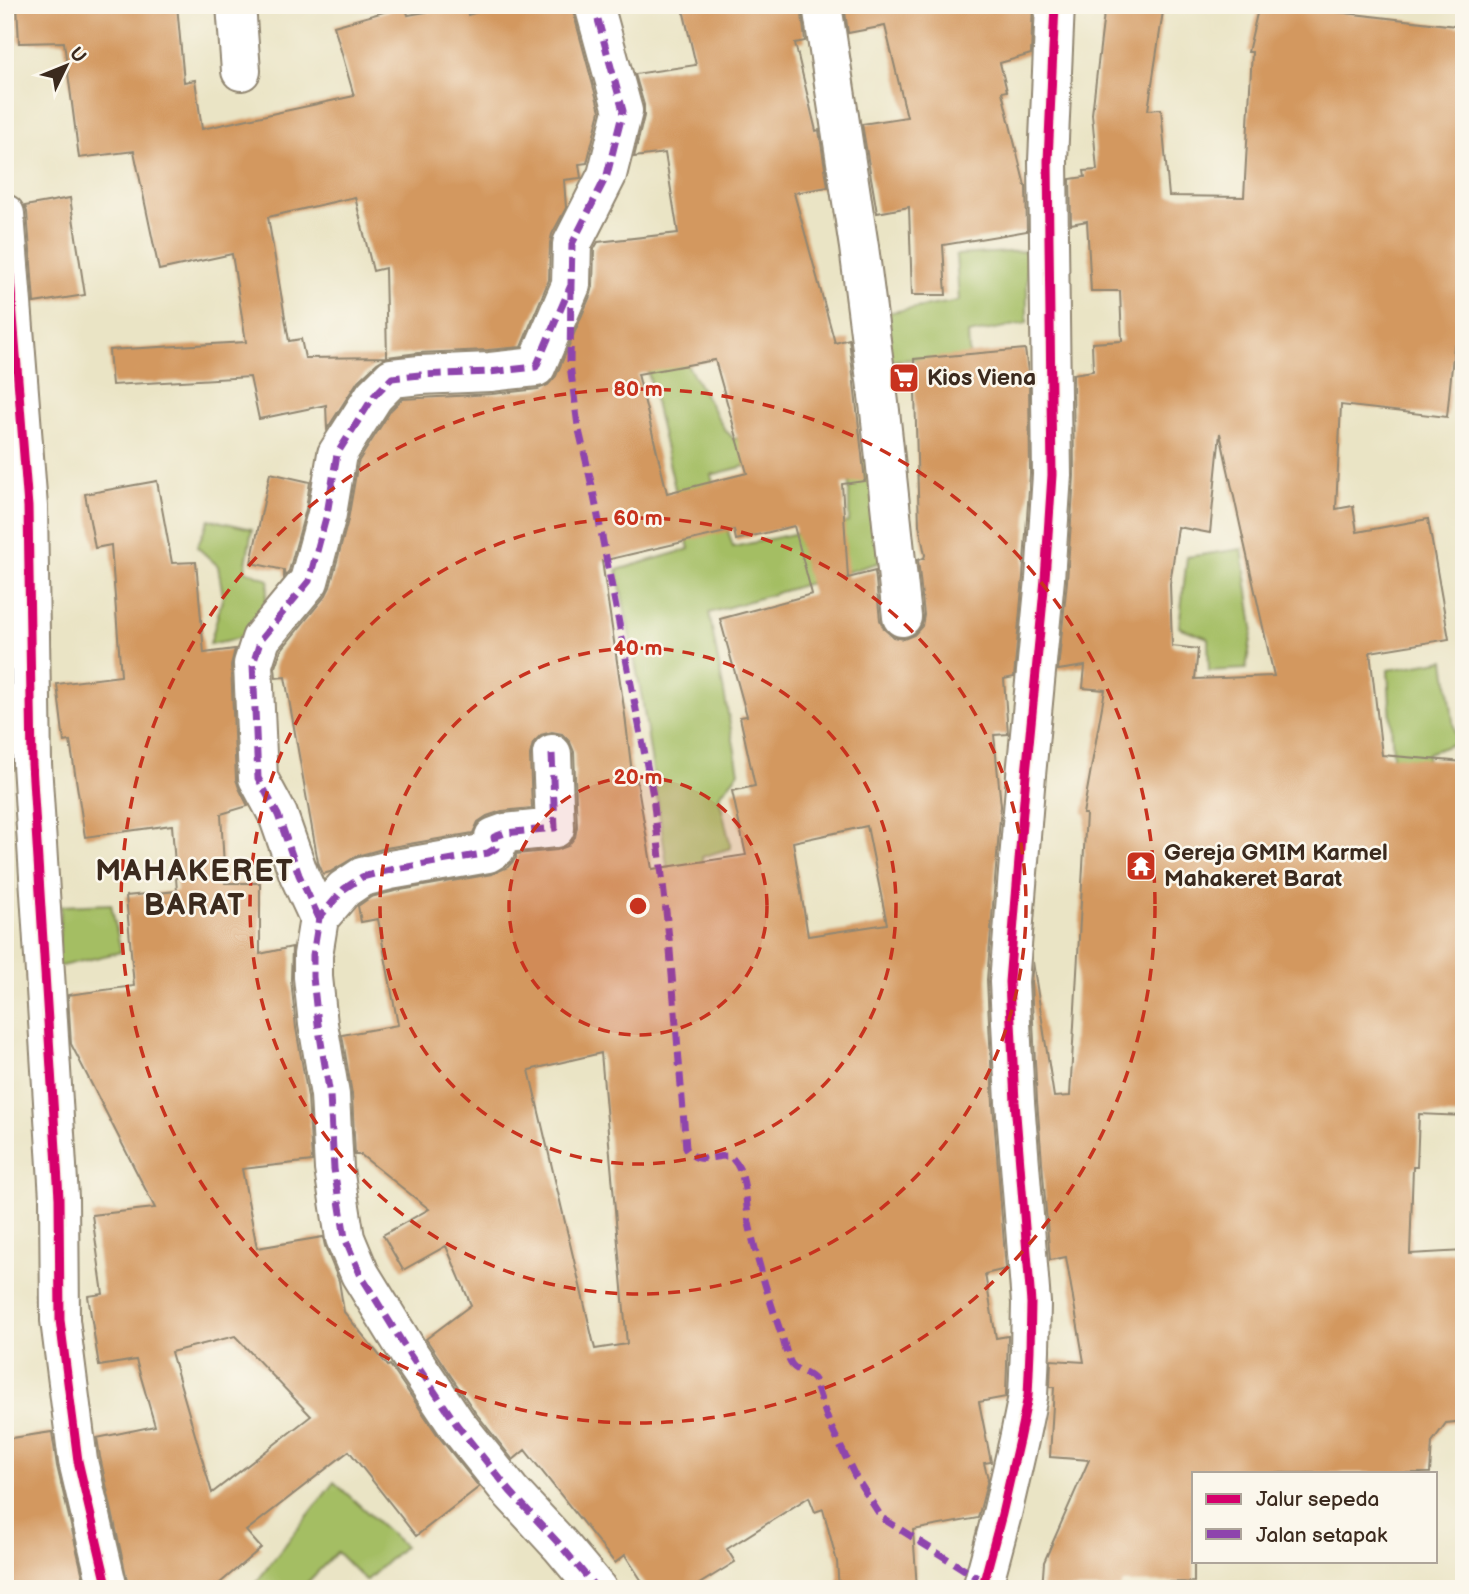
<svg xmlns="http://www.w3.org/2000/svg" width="1469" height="1594" viewBox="0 0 1469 1594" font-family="'Balsamiq Sans',sans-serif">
<rect width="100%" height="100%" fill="#fbf7ec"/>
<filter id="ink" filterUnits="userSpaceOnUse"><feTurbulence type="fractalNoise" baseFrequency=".0143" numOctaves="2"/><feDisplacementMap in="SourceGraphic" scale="14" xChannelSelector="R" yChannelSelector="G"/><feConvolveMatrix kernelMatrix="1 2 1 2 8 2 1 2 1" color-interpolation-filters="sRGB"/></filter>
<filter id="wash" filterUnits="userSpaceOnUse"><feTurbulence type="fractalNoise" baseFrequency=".00686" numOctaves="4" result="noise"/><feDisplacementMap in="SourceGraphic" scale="28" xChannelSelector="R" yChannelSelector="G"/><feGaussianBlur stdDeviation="1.57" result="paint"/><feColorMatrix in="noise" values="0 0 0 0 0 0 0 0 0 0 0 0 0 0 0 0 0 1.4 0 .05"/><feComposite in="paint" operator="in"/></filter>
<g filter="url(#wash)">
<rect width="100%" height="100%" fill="#eae4c5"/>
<path fill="#a4be64" stroke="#707441" stroke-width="2" d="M 1027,251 L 1027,323 L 968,334 L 971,387 L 918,359 L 886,361 L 885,313 L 959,301 L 956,255 Z
M 666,328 L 725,430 L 734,439 L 798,424 L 795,453 L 711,475 L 733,547 L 849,522 L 849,461 L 876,455 L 881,562 L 709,613 L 739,772 L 719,796 L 731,848 L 702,857 L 708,920 L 676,925 L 642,698 L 617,570 L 689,549 L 638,329 Z
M 209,519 L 252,529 L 245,570 L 269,580 L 260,634 L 210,644 L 223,596 L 218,566 L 197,547 Z
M 1242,549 L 1253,627 L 1246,669 L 1209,671 L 1208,638 L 1179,627 L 1187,557 Z
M 5,594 L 13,597 L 16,656 L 5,658 Z
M 1445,660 L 1456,743 L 1428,753 L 1422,798 L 1395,791 L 1388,670 Z
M 111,904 L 121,952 L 57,967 L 61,906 Z
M 334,1482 L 404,1546 L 366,1581 L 337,1552 L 301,1589 L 251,1589 Z"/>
<g id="blocks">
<path fill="#d3985e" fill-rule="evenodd" d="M 17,5 L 177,5 L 184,82 L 195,80 L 202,129 L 354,96 L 334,26 L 405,6 L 408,15 L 466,5 L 468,15 L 502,5 L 573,5 L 573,11 L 600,111 L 587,163 L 579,164 L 581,178 L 564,180 L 566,208 L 552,234 L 550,243 L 549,280 L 521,347 L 488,350 L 418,353 L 387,357 L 385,268 L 373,271 L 355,197 L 268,217 L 289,341 L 301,339 L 305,358 L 387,357 L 377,363 L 358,381 L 327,429 L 326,405 L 259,419 L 250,377 L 112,385 L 109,350 L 246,342 L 232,254 L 159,270 L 134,151 L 79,158 L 64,42 L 19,43 Z
M 682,5 L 801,5 L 805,41 L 795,43 L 816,131 L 819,130 L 828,187 L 794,193 L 835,343 L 849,339 L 865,481 L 842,484 L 848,578 L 875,571 L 880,620 L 884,629 L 893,637 L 904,639 L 914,635 L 922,626 L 924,615 L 918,560 L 924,558 L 925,555 L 919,525 L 914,359 L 1025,349 L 1029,379 L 1030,474 L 1023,577 L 1014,677 L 1004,679 L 1008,734 L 994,735 L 1001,806 L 987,980 L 993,1104 L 1006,1269 L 985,1274 L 996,1338 L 1008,1336 L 1006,1393 L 1006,1397 L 979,1402 L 991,1462 L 984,1463 L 988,1479 L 978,1518 L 913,1530 L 917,1589 L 839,1589 L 837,1562 L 823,1509 L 815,1512 L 809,1497 L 727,1549 L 735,1562 L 691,1589 L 647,1589 L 625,1555 L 615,1563 L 525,1450 L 513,1460 L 475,1412 L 426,1339 L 471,1305 L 446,1246 L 403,1270 L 383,1235 L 429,1209 L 361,1155 L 355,1155 L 352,1094 L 342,1035 L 398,1025 L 378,919 L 361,922 L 358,906 L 371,897 L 395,891 L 492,874 L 508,867 L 516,858 L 516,854 L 557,850 L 568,846 L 575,837 L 577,827 L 574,752 L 570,742 L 562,734 L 552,732 L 541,735 L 533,743 L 530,755 L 532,808 L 502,811 L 487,816 L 478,822 L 473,833 L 386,848 L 357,856 L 330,872 L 323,874 L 318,862 L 285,677 L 276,678 L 275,667 L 281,650 L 326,595 L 330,587 L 348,520 L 358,462 L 391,410 L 402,399 L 492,394 L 538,389 L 548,385 L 556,376 L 591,294 L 593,286 L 594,249 L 598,242 L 678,233 L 665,153 L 634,157 L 644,116 L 644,105 L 635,74 L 696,65 ZM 715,360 L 747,473 L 667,493 L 638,374 ZM 794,526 L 812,594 L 720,619 L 747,716 L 740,717 L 755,786 L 732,791 L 746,855 L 652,869 L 637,781 L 633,782 L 625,715 L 602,561 L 734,530 L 736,540 ZM 867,826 L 887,924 L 808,936 L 793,842 ZM 601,1053 L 627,1344 L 595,1349 L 529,1070 Z
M 844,5 L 1033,5 L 1031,54 L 1000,63 L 1007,91 L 1002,92 L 1025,186 L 1026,186 L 1027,231 L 943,245 L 946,295 L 912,295 L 909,207 L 877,213 L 862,124 L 907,117 L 885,26 L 848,33 Z
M 1105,5 L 1164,5 L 1148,110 L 1161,109 L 1169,196 L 1244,197 L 1252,52 L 1248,52 L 1259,5 L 1293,5 L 1311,9 L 1464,27 L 1464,349 L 1454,346 L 1447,417 L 1341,405 L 1336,509 L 1353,506 L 1357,532 L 1428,519 L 1449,639 L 1370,652 L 1382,755 L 1464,762 L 1464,1116 L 1419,1114 L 1417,1167 L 1413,1167 L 1410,1254 L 1464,1251 L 1464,1421 L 1446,1423 L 1432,1442 L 1430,1473 L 1194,1473 L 1194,1582 L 1122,1583 L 1120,1589 L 1042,1589 L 1044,1562 L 1089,1460 L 1050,1457 L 1054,1387 L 1050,1387 L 1051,1360 L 1084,1362 L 1066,1257 L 1050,1260 L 1037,1101 L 1031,982 L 1033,962 L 1054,1097 L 1070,1096 L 1086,814 L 1083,814 L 1105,690 L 1083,688 L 1085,666 L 1058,670 L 1067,581 L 1074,476 L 1073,374 L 1093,371 L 1092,343 L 1122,341 L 1120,291 L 1091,291 L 1087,221 L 1071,224 L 1070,179 L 1085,177 L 1084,171 L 1097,170 L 1092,114 ZM 1220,433 L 1241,529 L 1274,676 L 1195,679 L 1198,649 L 1172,646 L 1170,584 L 1178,527 L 1210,533 Z
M 70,198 L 85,295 L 34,303 L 27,212 L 25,206 Z
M 270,473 L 310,482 L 306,509 L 289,571 L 284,577 L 284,570 L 251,563 Z
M 157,481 L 172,563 L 196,562 L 204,653 L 235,649 L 231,665 L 236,779 L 239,788 L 248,806 L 221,814 L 225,883 L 260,883 L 260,954 L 292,947 L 291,979 L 296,1028 L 308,1097 L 312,1161 L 242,1169 L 257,1248 L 323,1237 L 325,1246 L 339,1281 L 344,1312 L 388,1366 L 390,1365 L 439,1437 L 479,1487 L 416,1536 L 349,1451 L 246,1531 L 261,1548 L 213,1589 L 129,1589 L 100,1457 L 97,1438 L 155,1426 L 136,1360 L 99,1366 L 88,1296 L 103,1294 L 92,1215 L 155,1208 L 71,1044 L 68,995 L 134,986 L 126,896 L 177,891 L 172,825 L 85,837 L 70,741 L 64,742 L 57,684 L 121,676 L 111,545 L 95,548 L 85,494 ZM 235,1336 L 311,1416 L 212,1493 L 171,1352 Z
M 52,1432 L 57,1466 L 85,1585 L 5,1589 L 5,1439 Z"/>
</g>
</g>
<g filter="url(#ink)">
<use href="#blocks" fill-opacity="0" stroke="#928772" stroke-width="2"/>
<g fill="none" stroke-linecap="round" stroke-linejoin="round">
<g stroke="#928772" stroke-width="42">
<path id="minor" d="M 236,5 L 241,71
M 822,5 L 859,247 L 880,411 L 902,617
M 5,214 L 28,507 L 32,764 L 59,1198 L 60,1320 L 78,1461 L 108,1589
M 552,754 L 555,828 L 505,833 L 494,837 L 496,848 L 488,853 L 390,870 L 362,877 L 344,889 L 319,918 L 313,955 L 313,977 L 318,1024 L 330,1095 L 334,1169 L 345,1238 L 360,1274 L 410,1355 L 457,1425 L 510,1491 L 561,1546 L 597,1589
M 319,918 L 299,875 L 278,815 L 258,778 L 253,664 L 261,639 L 309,581 L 327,514 L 337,454 L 374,396 L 392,378 L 420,375 L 490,372 L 536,367 L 571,285 L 572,244 L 607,175 L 623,111 L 594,5
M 982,1589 L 1002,1514 L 1019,1440 L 1028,1396 L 1030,1350 L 1031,1303 L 1015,1102 L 1009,982 L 1026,775 L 1045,579 L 1052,475 L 1048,161 L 1055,5"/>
</g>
<use href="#minor" stroke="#fff" stroke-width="38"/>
<path stroke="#8e44ad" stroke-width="7" stroke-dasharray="14 7" stroke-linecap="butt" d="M 571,285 L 570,365 L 578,426 L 592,486 L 653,796 L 669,938 L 686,1148 C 697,1166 712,1155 730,1156 C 748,1172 745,1202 749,1223 C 757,1261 770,1302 783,1339 C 785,1346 787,1358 792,1365 C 798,1372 808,1372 814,1380 L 829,1423 L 855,1476 L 882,1518 L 984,1582
M 552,754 L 555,828 L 505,833 L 494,837 L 496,848 L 488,853 L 390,870 L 362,877 L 344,889 L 319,918 L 313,955 L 313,977 L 318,1024 L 330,1095 L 334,1169 L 345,1238 L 360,1274 L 410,1355 L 457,1425 L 510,1491 L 561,1546 L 597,1589
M 319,918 L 299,875 L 278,815 L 258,778 L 253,664 L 261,639 L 309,581 L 327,514 L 337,454 L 374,396 L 392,378 L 420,375 L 490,372 L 536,367 L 571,285 L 572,244 L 607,175 L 623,111 L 594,5"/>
<g stroke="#fbf7ec" stroke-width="13">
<path id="cycleway" d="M 5,214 L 28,507 L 32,764 L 59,1198 L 60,1320 L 78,1461 L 108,1589
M 982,1589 L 1002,1514 L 1019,1440 L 1028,1396 L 1030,1350 L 1031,1303 L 1015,1102 L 1009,982 L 1026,775 L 1045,579 L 1052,475 L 1048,161 L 1055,5"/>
</g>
<use href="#cycleway" stroke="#d6006c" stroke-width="9"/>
</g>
</g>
<circle cx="638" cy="906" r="129" fill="#c8321e" fill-opacity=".12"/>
<g fill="none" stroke="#c8321e" stroke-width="3.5" stroke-dasharray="12 9">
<circle cx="638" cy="906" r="129"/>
<circle cx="638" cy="906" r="258"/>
<circle cx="638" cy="906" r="388"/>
<circle cx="638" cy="906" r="517"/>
</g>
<defs>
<g id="supermarket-square" transform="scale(1.575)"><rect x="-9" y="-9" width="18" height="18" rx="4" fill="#c8321e" stroke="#fbf7ec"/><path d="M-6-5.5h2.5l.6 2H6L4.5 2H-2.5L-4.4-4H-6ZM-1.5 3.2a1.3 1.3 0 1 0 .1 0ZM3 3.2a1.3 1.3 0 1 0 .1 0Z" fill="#fff"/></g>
<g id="temple-square" transform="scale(1.575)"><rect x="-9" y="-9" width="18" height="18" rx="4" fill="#c8321e" stroke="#fbf7ec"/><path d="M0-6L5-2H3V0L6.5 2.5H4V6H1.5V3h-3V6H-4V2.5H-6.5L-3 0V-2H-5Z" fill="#fff"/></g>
</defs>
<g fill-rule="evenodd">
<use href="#supermarket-square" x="904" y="378"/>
<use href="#temple-square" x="1141" y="866"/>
</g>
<g text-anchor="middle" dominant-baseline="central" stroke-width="5" stroke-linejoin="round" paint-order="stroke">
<g font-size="23" font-weight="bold" fill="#3b2a1e" stroke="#fbf7ec" text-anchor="start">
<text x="927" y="378">Kios Viena</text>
<text x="1164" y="853">Gereja GMIM Karmel<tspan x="1164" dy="26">Mahakeret Barat</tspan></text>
</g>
<g font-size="30" font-weight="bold" letter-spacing="2" fill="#3b2a1e" stroke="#fbf7ec">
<text x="195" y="872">MAHAKERET<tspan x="195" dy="34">BARAT</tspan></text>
</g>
</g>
<circle cx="638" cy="906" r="10" fill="#c8321e" stroke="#fbf7ec" stroke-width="3.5"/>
<g font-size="21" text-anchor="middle" font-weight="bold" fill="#c8321e" stroke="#fbf7ec" stroke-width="5" stroke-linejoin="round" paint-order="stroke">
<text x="638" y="396">80 m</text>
<text x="638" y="525">60 m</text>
<text x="638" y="655">40 m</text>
<text x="638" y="784">20 m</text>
</g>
<rect width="1469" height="1594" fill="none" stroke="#fbf7ec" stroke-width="28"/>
<rect x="1192" y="1472" width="245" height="91" fill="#fbf7ec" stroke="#aea59a" stroke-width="2"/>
<rect x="1206" y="1494" width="35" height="10" fill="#d6006c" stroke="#aea59a" stroke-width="2"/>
<text x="1256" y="1506" font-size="21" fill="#3b2a1e">Jalur sepeda</text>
<rect x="1206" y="1529" width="35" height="10" fill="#8e44ad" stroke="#aea59a" stroke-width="2"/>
<text x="1256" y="1542" font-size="21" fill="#3b2a1e">Jalan setapak</text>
<g transform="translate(66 66) rotate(47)" stroke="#fbf7ec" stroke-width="5" paint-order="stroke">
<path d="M0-5L12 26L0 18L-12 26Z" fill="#3b2a1e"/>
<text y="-10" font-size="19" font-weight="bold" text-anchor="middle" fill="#3b2a1e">U</text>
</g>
</svg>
